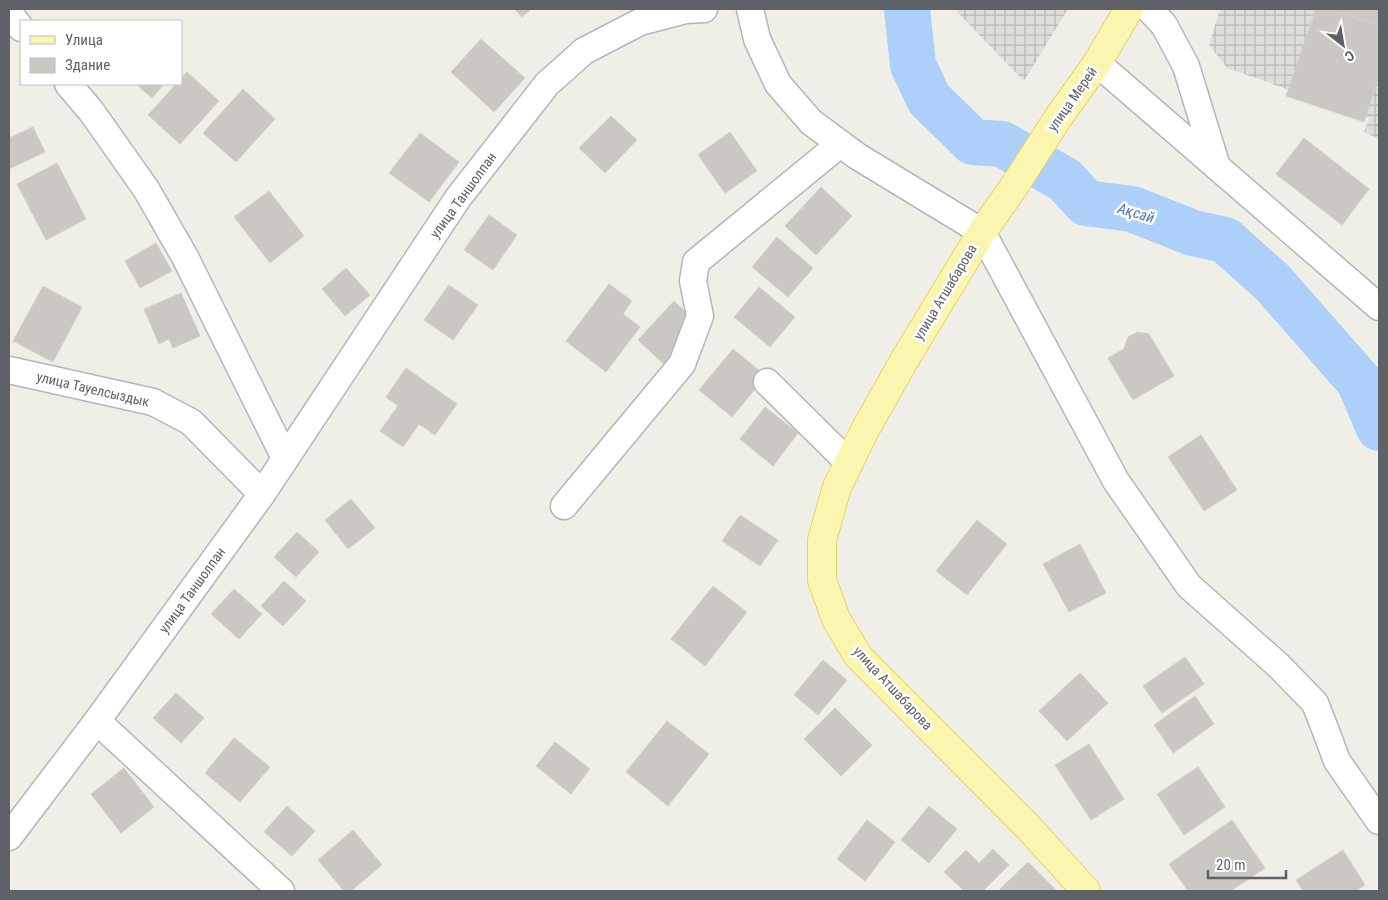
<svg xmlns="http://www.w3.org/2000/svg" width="1388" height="900" viewBox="0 0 1388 900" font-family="'Roboto Condensed',sans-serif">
<defs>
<pattern id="industrial-grid" width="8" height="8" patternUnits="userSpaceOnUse" patternTransform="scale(1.25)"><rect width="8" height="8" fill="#deddd9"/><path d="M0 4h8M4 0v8" fill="none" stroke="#b7b7b4"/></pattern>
</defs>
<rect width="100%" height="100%" fill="#efeee7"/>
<path fill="url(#industrial-grid)" d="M 956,9 L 1068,9 L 1024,81 L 958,13 Z
M 1220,9 L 1379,9 L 1379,139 L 1364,132 L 1369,118 L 1227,68 L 1209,45 Z"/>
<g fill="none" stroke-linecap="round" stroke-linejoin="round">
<path stroke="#acd0fa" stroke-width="46" d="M 907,9 L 913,65 L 929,99 L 973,142 L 1002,144 L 1065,180 L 1086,203 L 1132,209 L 1193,233 L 1225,240 L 1272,282 L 1359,381 L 1379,428"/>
</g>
<path fill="#cbc8c4" stroke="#d4d1c5" d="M 514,9 L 531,9 L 522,17 Z
M 1316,9 L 1329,9 L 1379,25 L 1379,76 L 1364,122 L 1286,96 Z
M 1329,9 L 1379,9 L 1379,25 Z
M 481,39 L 525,78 L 494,112 L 451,72 Z
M 187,72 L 219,101 L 180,144 L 148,115 L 176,84 L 181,84 L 181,78 Z
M 136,84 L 164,84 L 152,98 Z
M 243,89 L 275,119 L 236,162 L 203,133 Z
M 611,116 L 637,140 L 605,173 L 579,148 Z
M 33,127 L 45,152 L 9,169 L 9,138 Z
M 730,132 L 757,171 L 725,193 L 698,155 Z
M 420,133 L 459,162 L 429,202 L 389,173 Z
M 1304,138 L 1369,189 L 1342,225 L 1276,174 Z
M 57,163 L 86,219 L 46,240 L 17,184 Z
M 821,187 L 852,216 L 816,255 L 785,226 Z
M 269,191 L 304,236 L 270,263 L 234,217 Z
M 489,215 L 517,235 L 493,270 L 464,250 Z
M 777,237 L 813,268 L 788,297 L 752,267 Z
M 156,243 L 172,271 L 140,288 L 125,261 Z
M 346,268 L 370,295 L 345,316 L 322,289 Z
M 609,284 L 632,301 L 623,314 L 640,327 L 606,372 L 566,341 Z
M 449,285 L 478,305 L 453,340 L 424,320 Z
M 43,286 L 82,307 L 53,362 L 13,341 Z
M 759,287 L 795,317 L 770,347 L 734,317 Z
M 181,293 L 200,336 L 173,348 L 169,339 L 159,344 L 144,309 Z
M 674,301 L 693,319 L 677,337 L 688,347 L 668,368 L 638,340 Z
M 1138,332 L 1149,334 L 1174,376 L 1133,400 L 1108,358 L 1124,349 L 1128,337 Z
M 733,349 L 766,376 L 732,417 L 699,390 Z
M 406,368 L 457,404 L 435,435 L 419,424 L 403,447 L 380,431 L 398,406 L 386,397 Z
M 765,407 L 798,433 L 773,466 L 740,439 Z
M 1201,435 L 1237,490 L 1204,511 L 1168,457 Z
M 351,499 L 375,528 L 348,549 L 325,520 Z
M 740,515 L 778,540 L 760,566 L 722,541 Z
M 977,520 L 1007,544 L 967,595 L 936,571 Z
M 297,532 L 319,552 L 296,577 L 274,557 Z
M 1080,544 L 1106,593 L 1069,612 L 1043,564 Z
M 284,581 L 306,601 L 283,626 L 261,606 Z
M 713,586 L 747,612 L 705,666 L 671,639 Z
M 234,589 L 262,614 L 239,639 L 211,614 Z
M 1185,657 L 1204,684 L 1162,713 L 1143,686 Z
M 823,660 L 847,680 L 818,715 L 794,695 Z
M 1080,673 L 1108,703 L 1067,741 L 1039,711 Z
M 176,693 L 204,718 L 181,743 L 153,718 Z
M 1195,696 L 1214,724 L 1173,753 L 1154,725 Z
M 835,708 L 872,745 L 841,776 L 804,739 Z
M 667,721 L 709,754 L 668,806 L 626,772 Z
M 234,738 L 270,767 L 240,802 L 205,773 Z
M 555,742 L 590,769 L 571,794 L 536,766 Z
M 1089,744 L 1124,799 L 1091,820 L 1055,765 Z
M 1198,767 L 1225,807 L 1184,835 L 1157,794 Z
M 124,768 L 154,807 L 121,833 L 91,794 Z
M 287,806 L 315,831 L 292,856 L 264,832 Z
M 929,806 L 957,829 L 929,863 L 901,840 Z
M 867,820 L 895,842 L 865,881 L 837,859 Z
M 1232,820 L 1265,868 L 1231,891 L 1188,891 L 1169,864 Z
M 353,830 L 382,865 L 351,891 L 344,891 L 318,860 Z
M 993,849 L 1009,865 L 983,891 L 964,891 L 944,872 L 966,850 L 979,863 Z
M 1343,850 L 1365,885 L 1356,891 L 1303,891 L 1296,880 Z
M 1028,862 L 1057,891 L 1003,891 L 1000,889 Z"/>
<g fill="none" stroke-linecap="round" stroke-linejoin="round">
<g stroke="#b4b6ba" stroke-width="29">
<path id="minor" d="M 750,9 L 757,39 L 778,84 L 811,122 L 857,156 L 982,232 L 1116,481 L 1189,586 L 1279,666 L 1315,703 L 1327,734 L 1337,761 L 1379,821
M 1149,9 L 1164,25 L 1186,66 L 1217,167
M 9,13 L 21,28
M 1097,63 L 1379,307
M 68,84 L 91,111 L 146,189 L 185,257 L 285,458
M 9,370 L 153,402 L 191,422 L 262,494
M 767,382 L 849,463
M 564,506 L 682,364 L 700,316 L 693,281 L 696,262 L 840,144
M 97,721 L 281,891
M 9,837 L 97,721 L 262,494 L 458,198 L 547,84 L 584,51 L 640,22 L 686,10 L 704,9"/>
</g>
<g stroke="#e9d265" stroke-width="30">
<path id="major" d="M 1086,891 L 1030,829 L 858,656 L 836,619 L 822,580 L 822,540 L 837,487 L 865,430 L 905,359 L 982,232 L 1013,188 L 1058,118 L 1097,63 L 1129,9"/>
</g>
<use href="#minor" stroke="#fff" stroke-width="26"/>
<use href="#major" stroke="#faf6b0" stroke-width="28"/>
</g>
<g text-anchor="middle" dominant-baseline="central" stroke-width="5" stroke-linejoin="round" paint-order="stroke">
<g font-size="14" fill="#5e6166" stroke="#fff">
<text transform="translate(1072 99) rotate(-55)">улица Мерей</text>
<text transform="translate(463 195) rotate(-54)">улица Таншолпан</text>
<text transform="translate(945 292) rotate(-59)">улица Атшабарова</text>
<text transform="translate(93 389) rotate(13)">улица Тауелсыздык</text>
<text transform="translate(192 590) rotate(-54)">улица Таншолпан</text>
<text transform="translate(893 688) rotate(47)">улица Атшабарова</text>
</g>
<g font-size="15" font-style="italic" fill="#4c74b4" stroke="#fff">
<text transform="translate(1136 213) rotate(16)">Ақсай</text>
</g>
</g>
<rect width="1388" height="900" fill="none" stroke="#5e6166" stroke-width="20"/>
<rect x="20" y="20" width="162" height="65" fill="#ffffff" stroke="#bfc0c2"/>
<rect x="30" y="36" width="25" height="8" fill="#faf6b0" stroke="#bfc0c2"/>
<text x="65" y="45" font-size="15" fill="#5e6166">Улица</text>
<rect x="30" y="58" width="25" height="15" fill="#cbc8c4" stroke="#bfc0c2"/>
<text x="65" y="70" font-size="15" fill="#5e6166">Здание</text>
<g transform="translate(1343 45) rotate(149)" stroke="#ffffff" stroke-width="4" paint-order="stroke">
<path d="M0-4L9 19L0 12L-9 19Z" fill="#5e6166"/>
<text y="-8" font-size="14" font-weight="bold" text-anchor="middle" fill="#5e6166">С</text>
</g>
<path d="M1208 870v8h78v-8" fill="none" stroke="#5e6166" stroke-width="2.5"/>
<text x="1216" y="870" font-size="15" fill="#5e6166" stroke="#ffffff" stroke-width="4" paint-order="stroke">20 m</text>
</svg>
